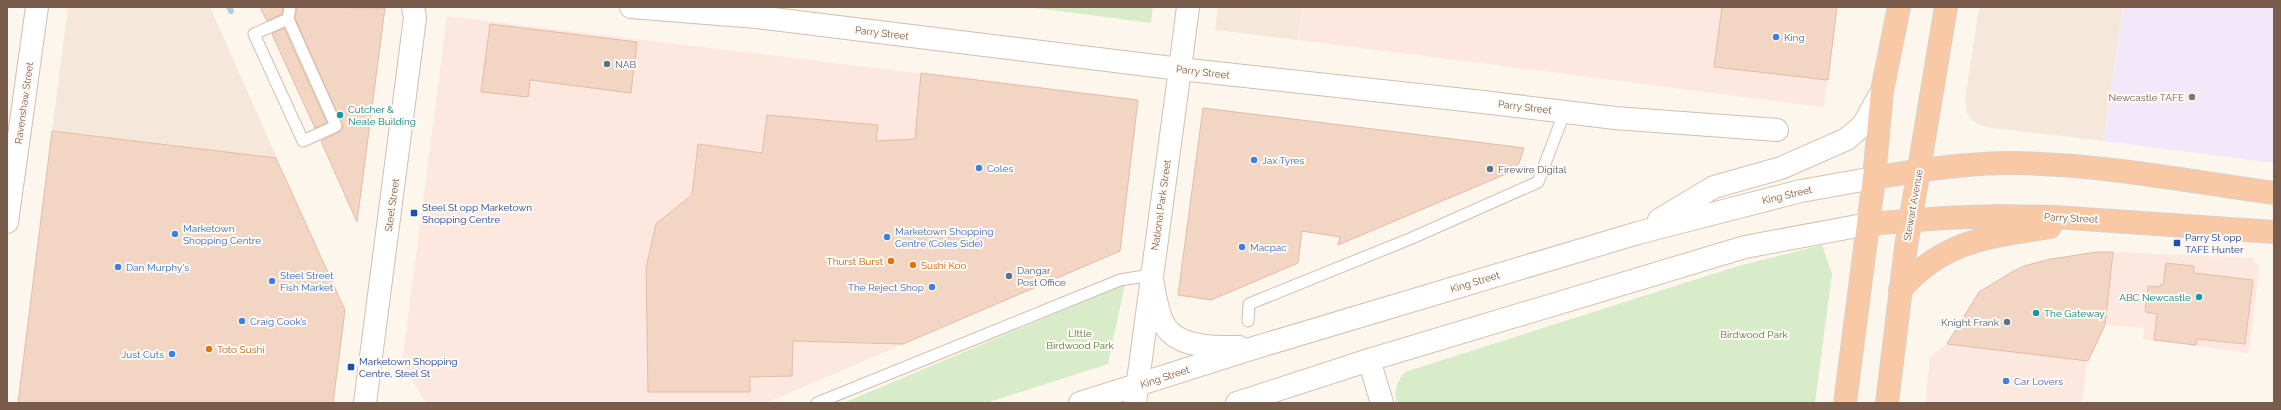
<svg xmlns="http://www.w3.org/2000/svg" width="2281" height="410" viewBox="0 0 2281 410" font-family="Raleway,sans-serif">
<rect width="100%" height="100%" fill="#fdf6ec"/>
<path fill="#f5e8da" d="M 68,7 L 210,7 L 277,158 L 52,131 Z
M 1218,7 L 1302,7 L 1298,40 L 1215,30 Z
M 1979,7 L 2123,7 L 2103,141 L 1986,127 L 1974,122 L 1967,113 L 1965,100 Z"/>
<path fill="#fde8e0" d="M 1302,7 L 1837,7 L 1824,107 L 1298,40 Z
M 447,16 L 1138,100 L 1120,251 L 766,403 L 426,403 L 402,363 Z
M 2113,252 L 2253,258 L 2259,269 L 2249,353 L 2143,339 L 2144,328 L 2105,325 Z
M 1947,344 L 2087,361 L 2082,402 L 1925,403 L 1930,358 Z"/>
<path fill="#f3e8fa" d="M 2123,7 L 2274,7 L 2274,163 L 2103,141 Z"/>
<path fill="#d8ecc9" d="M 1027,7 L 1153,7 L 1151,23 Z
M 1822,245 L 1832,274 L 1815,403 L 1397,403 C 1393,391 1397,381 1405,372 L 1738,266 Z
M 1125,284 L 1108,364 L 986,403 L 843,403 Z"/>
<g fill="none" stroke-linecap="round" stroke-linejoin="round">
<path stroke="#a5d3da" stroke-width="6" d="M 229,7 L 231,11"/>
</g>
<path fill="#f3d5c3" stroke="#e6bba3" d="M 260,7 L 283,7 L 282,14 L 267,21 Z
M 297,7 L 385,8 L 357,222 L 321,141 L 339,132 L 343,127 L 342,124 L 295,18 Z
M 1722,7 L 1837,7 L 1828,80 L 1714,67 Z
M 490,24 L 637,42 L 631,93 L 530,80 L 528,97 L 481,92 Z
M 284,28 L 327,123 L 315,128 L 272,34 Z
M 921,73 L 1138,100 L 1120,251 L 903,344 L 793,341 L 792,376 L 750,377 L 750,392 L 648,392 L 646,268 L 656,224 L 692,195 L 698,144 L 762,153 L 767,115 L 878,125 L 876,141 L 915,139 Z
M 1203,108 L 1317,122 L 1524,148 L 1519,163 L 1513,171 L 1338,245 L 1340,237 L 1302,231 L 1298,263 L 1211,300 L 1178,295 Z
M 52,131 L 276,158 L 345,310 L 333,403 L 18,403 Z
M 2097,252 L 2113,252 L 2105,325 L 2088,361 L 1947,344 L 1979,292 L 2012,272 L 2024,266 L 2051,259 Z
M 2166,263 L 2194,266 L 2194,273 L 2253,280 L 2245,344 L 2197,339 L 2196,345 L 2154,340 L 2157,314 L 2145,312 L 2148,286 L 2160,287 L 2161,284 L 2163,285 Z"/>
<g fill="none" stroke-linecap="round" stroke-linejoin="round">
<g stroke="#d1beb0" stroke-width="13">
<path id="service" d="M 288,19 L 254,34 L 303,141 L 336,126 L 288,19 L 290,7
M 1248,321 L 1249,304 L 1412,238 L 1538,182 L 1565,111
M 817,403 L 1120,280 L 1151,275"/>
</g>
<g stroke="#d1beb0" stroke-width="24">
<path id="minor" d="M 1188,7 L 1180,69 L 1483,102 L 1615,118 L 1777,130
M 7,222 L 37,7
M 1369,360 L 1382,403"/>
</g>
<g stroke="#d1beb0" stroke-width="24">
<path id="tertiary" d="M 631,7 L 757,17 L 1180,69 L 1135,403
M 365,403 L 415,18 L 413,7"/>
</g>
<g stroke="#d6c0b0" stroke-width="24">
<path id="secondary" d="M 1659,220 L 1714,187 L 1781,168 L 1847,139 L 1863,125 L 1882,91
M 1151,275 C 1155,292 1157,321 1171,333 C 1187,348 1219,347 1239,347
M 1080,403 L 1257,347 L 1638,233 L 1801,191 L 1874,178
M 1237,403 L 1369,360 L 1745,247 L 1868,224"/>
</g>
<g stroke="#dad1cd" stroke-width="24">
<path id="trunk" d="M 1874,178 C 1920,170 1966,163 2012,163 C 2100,164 2187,181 2274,193
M 1868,224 L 1943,218 L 1998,216 L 2054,217 L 2274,232
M 1900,290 C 1944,240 1988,237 2050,227
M 1845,403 L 1874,178 L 1882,91 L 1899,7
M 1887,403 L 1906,247 L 1946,7"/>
</g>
<use href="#service" stroke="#fff" stroke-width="11"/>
<use href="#minor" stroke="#fff" stroke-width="22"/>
<use href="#tertiary" stroke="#fff" stroke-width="22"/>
<use href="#secondary" stroke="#fff" stroke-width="22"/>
<use href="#trunk" stroke="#f9c8a4" stroke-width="22"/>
</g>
<g fill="#3f7fe0" stroke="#fffaf3" stroke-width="1.5">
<circle cx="1776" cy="37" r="4"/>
<circle cx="1254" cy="160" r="4"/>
<circle cx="979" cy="168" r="4"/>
<circle cx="175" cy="234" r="4"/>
<circle cx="887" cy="237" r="4"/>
<circle cx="1242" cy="247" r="4"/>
<circle cx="118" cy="267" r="4"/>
<circle cx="272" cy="281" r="4"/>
<circle cx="932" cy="287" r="4"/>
<circle cx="242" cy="321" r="4"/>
<circle cx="172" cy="354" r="4"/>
<circle cx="2006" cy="381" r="4"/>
</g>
<g fill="#5c6f8a" stroke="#fffaf3" stroke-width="1.5">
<circle cx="607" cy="64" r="4"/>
<circle cx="1490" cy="169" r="4"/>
<circle cx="1009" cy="276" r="4"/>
<circle cx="2007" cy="322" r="4"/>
</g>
<circle fill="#8d6e63" stroke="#fffaf3" stroke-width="1.5" cx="2192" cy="97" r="4"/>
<g fill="#0f9aa8" stroke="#fffaf3" stroke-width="1.5">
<circle cx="340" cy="115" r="4"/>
<circle cx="2199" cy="297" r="4"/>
<circle cx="2036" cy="313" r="4"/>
</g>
<g fill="#1a4fb4" stroke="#fffaf3" stroke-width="1.5">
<rect x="410" y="209" width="8" height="8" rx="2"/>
<rect x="2173" y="239" width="8" height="8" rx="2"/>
<rect x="347" y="363" width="8" height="8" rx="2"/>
</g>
<g fill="#e8710a" stroke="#fffaf3" stroke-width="1.5">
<circle cx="891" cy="261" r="4"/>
<circle cx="913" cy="265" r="4"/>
<circle cx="209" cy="349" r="4"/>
</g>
<g text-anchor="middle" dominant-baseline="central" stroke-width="4" stroke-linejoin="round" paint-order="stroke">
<g font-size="10" fill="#7a5c4d" stroke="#fffaf3">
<text transform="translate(882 33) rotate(7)">Parry Street</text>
<text transform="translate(1203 72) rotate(7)">Parry Street</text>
<text transform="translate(24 103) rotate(-82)">Ravenshaw Street</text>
<text transform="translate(1525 107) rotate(7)">Parry Street</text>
<text transform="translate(1787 195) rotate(-13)">King Street</text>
<text transform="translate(392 205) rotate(-82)">Steel Street</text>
<text transform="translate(1161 205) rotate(-82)">National Park Street</text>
<text transform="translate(1913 205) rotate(-80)">Stewart Avenue</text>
<text transform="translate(2071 218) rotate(3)">Parry Street</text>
<text transform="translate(1475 282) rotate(-17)">King Street</text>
<text transform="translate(1165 377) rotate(-18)">King Street</text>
</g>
<g font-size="10" fill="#366cbe" stroke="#fffaf3" text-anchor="start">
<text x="1784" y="37">King</text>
<text x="1262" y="160">Jax Tyres</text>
<text x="987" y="168">Coles</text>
<text x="183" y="228">Marketown<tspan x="183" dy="12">Shopping Centre</tspan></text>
<text x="895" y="231">Marketown Shopping<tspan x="895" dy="12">Centre (Coles Side)</tspan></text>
<text x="1250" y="247">Macpac</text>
<text x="126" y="267">Dan Murphy's</text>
<text x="280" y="275">Steel Street<tspan x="280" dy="12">Fish Market</tspan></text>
<text x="924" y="287" text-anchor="end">The Reject Shop</text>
<text x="250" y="321">Craig Cook’s</text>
<text x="164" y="354" text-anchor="end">Just Cuts</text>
<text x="2014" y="381">Car Lovers</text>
</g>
<g font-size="10" fill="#4e5e75" stroke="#fffaf3" text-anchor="start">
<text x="615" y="64">NAB</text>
<text x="1498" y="169">Firewire Digital</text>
<text x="1017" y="270">Dangar<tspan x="1017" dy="12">Post Office</tspan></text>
<text x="1999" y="322" text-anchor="end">Knight Frank</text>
</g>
<g font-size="10" fill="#785e54" stroke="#fffaf3" text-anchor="end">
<text x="2184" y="97">Newcastle TAFE</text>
</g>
<g font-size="10" fill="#0d838f" stroke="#fffaf3" text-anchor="start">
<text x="348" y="109">Cutcher &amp;<tspan x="348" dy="12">Neale Building</tspan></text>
<text x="2191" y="297" text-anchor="end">ABC Newcastle</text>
<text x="2044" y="313">The Gateway</text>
</g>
<g font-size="10" fill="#164399" stroke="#fffaf3" text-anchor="start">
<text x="422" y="207">Steel St opp Marketown<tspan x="422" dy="12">Shopping Centre</tspan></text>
<text x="2185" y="237">Parry St opp<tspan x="2185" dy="12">TAFE Hunter</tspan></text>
<text x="359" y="361">Marketown Shopping<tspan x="359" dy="12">Centre, Steel St</tspan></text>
</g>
<g font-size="10" fill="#c56008" stroke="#fffaf3" text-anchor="start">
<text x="883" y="261" text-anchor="end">Thurst Burst</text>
<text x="921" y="265">Sushi Koo</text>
<text x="217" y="349">Toto Sushi</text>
</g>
<g font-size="10" fill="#537a41" stroke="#fffaf3">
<text x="1080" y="333">LIttle<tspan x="1080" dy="12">Birdwood Park</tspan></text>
<text x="1754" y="334">Birdwood Park</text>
</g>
</g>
<rect width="2281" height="410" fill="none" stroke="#7a5c4d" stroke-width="16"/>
</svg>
